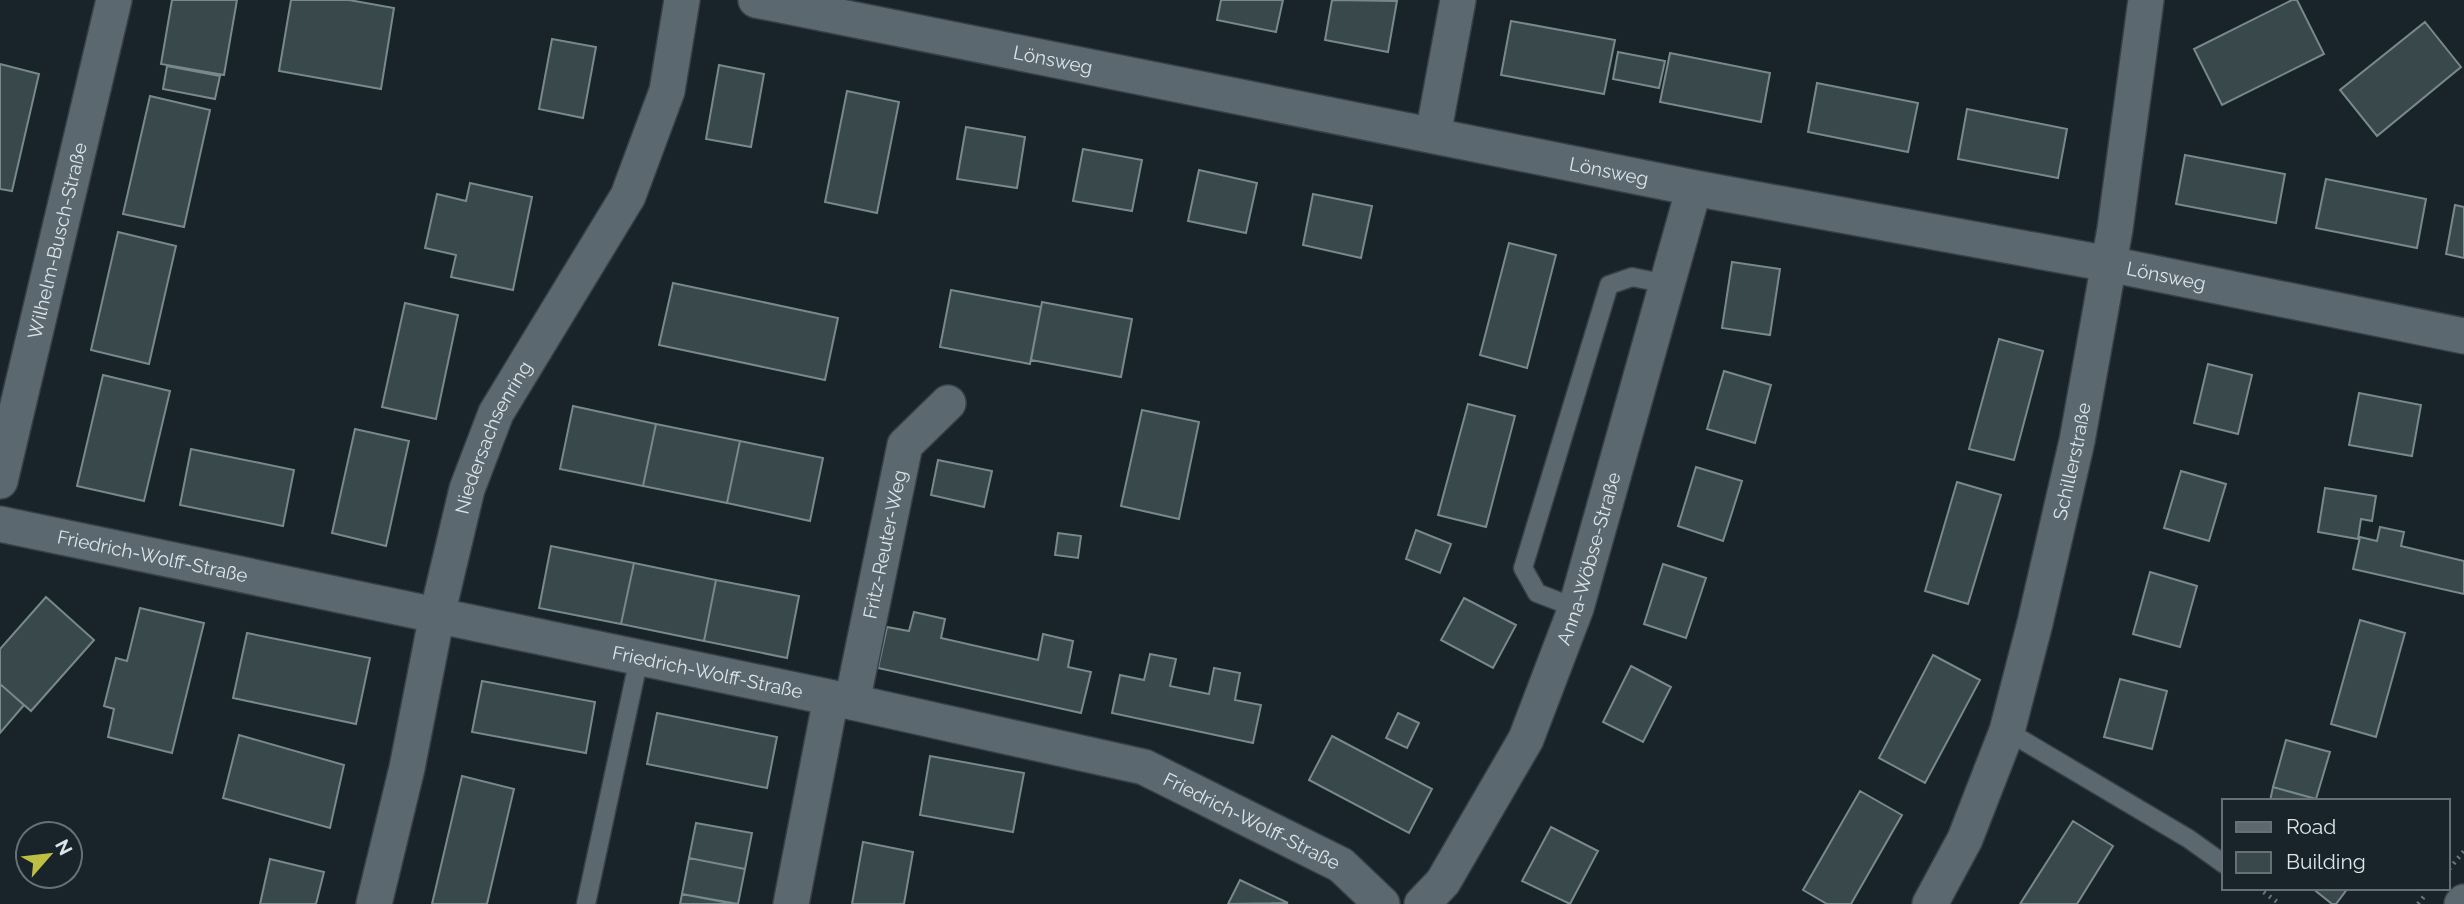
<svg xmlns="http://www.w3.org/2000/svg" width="2464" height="904" viewBox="0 0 2464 904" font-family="Raleway,sans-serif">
<rect width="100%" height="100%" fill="#18232a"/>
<path fill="#39494b" stroke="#78898c" stroke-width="2" d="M 172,0 L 237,0 L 224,75 L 161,64 Z
M 291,0 L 349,0 L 394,8 L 381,89 L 279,71 Z
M 1221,0 L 1283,0 L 1276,32 L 1217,20 Z
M 1332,0 L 1397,1 L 1388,52 L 1325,40 Z
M 2292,0 L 2297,0 L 2324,54 L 2222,105 L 2194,49 Z
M 1511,21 L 1615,40 L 1604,94 L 1501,75 Z
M 2425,22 L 2461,67 L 2377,136 L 2340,90 Z
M 552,39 L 596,47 L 583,118 L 539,109 Z
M 1618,52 L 1665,61 L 1659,88 L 1613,79 Z
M 1670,53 L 1770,73 L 1761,122 L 1660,102 Z
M 0,64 L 39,74 L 12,191 L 0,189 Z
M 719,65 L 764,74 L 751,147 L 706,139 Z
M 167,66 L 220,76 L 215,99 L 163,89 Z
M 1817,83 L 1918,103 L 1908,152 L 1808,132 Z
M 847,91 L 899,102 L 877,213 L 825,202 Z
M 150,96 L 210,110 L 184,227 L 123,214 Z
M 1967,109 L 2067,129 L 2058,178 L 1958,159 Z
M 966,127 L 1025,137 L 1017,188 L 957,179 Z
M 1083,149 L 1142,160 L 1132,211 L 1073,201 Z
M 2185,155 L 2285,174 L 2276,223 L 2176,204 Z
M 1199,170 L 1257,183 L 1246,233 L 1188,221 Z
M 2326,179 L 2426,199 L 2417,248 L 2316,228 Z
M 470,183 L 532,197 L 513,290 L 451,277 L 456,255 L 425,248 L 437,194 L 466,201 Z
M 1313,194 L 1372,206 L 1361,258 L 1303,245 Z
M 2455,205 L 2464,207 L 2464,258 L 2446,254 Z
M 118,232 L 176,246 L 149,364 L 91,350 Z
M 1509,243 L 1556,255 L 1527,368 L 1480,355 Z
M 1732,262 L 1780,269 L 1770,335 L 1722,328 Z
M 673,283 L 838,318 L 825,380 L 659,345 Z
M 951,290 L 1041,307 L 1030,364 L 940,347 Z
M 1042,302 L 1132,319 L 1121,377 L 1031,360 Z
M 405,303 L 458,315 L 436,419 L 382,407 Z
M 1999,339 L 2043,351 L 2014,460 L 1969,449 Z
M 2208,364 L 2252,375 L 2238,434 L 2194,423 Z
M 1724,371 L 1771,385 L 1755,443 L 1707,429 Z
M 103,375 L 170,391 L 144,501 L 77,486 Z
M 2359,393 L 2421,405 L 2412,456 L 2349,445 Z
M 1468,404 L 1515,416 L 1486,527 L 1438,515 Z
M 573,406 L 656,424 L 643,486 L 560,469 Z
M 1142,410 L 1199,422 L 1179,519 L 1121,506 Z
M 656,424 L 740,441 L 727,503 L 643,486 Z
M 355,429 L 409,441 L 386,546 L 332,533 Z
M 740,441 L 823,458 L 810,521 L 727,503 Z
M 191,449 L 294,470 L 283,526 L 180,505 Z
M 938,460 L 992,471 L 984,507 L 931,495 Z
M 1696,467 L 1742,481 L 1723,541 L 1678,526 Z
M 2181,471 L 2226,484 L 2209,541 L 2164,528 Z
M 1957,482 L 2001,495 L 1968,604 L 1925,591 Z
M 2325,488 L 2376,496 L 2372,521 L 2361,519 L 2358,539 L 2318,532 Z
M 2380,527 L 2404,532 L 2401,546 L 2464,561 L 2464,594 L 2353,569 L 2360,537 L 2377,541 Z
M 1416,530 L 1451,544 L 1440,573 L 1406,559 Z
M 1058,533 L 1081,536 L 1078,558 L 1055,555 Z
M 551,546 L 634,563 L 621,624 L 539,608 Z
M 634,563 L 716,580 L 704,641 L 621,624 Z
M 1663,564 L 1706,578 L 1686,638 L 1644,624 Z
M 2150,572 L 2197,586 L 2180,647 L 2133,634 Z
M 716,580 L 799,596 L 787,658 L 704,641 Z
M 46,597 L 94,640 L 31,711 L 0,684 L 0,649 Z
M 1464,598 L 1516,625 L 1493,668 L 1441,640 Z
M 140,608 L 204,623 L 172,753 L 108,737 L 114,709 L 104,706 L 116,658 L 127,661 Z
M 914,612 L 945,619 L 941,638 L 1038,660 L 1043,634 L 1073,641 L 1068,667 L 1091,672 L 1081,713 L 878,668 L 887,627 L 909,631 Z
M 2360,620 L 2405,633 L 2376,737 L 2331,724 Z
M 247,633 L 370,658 L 356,724 L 233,698 Z
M 1150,654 L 1176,659 L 1170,686 L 1209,694 L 1214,668 L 1240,673 L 1235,700 L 1261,705 L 1253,743 L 1112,713 L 1120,675 L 1144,680 Z
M 1933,655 L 1980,680 L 1925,783 L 1879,758 Z
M 1631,666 L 1671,687 L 1643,742 L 1603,722 Z
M 2120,679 L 2167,691 L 2152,749 L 2104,737 Z
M 482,681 L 595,702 L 586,753 L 472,732 Z
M 0,684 L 24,705 L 0,733 Z
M 657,713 L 777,737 L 767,788 L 647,764 Z
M 1398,713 L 1419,723 L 1407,748 L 1386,738 Z
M 239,735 L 344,765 L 330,828 L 223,798 Z
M 1332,736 L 1432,789 L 1409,833 L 1309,780 Z
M 2286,740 L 2330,752 L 2316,799 L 2273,787 Z
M 930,756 L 1024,773 L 1013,832 L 920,815 Z
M 462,776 L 514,789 L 487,904 L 432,904 Z
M 2273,787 L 2309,797 L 2308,801 L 2270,801 Z
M 1860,791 L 1902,815 L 1851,904 L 1827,904 L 1803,890 Z
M 2073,821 L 2113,846 L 2077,904 L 2020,904 Z
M 696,823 L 752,833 L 745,869 L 689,858 Z
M 1551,827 L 1598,851 L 1570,904 L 1522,881 Z
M 863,842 L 913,852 L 904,904 L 852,904 Z
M 689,858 L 745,869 L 738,904 L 682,894 Z
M 270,859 L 324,872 L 316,904 L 260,904 Z
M 1240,880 L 1288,903 L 1228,904 Z
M 2312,888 L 2348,888 L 2336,904 L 2332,904 Z
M 682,894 L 734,904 L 680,904 Z"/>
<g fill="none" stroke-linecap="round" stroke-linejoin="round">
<g stroke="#384045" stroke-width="21">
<path id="lane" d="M 1576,608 L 1537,593 L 1523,568 L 1609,285 L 1632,277 L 1667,284
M 2007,731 L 2189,839 L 2224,864
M 586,904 L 639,658"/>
</g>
<g stroke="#384045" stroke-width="38">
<g id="street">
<path id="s1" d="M 756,0 L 1694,188 L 2109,264 L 2464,336"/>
<path d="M 1433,135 L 1458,0"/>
<path id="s2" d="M 0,481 L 114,0"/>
<path id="s3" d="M 0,524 L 852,702 L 1144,767 L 1341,865 L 1382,904"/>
<path id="s4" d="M 852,702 L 905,445 L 948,403"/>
<path id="s5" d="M 374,904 L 407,768 L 437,615 L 467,489 L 496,413 L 628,196 L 667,91 L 682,0"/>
<path d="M 791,904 L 831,698"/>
<path id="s6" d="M 1422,904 L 1443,882 L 1526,739 L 1576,608 L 1694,188"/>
<path id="s7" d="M 1930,904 L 1965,839 L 2007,731 L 2035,623 L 2077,441 L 2101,308 L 2115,229 L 2146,0"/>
<path d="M 2462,904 L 2464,902"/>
</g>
</g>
<path stroke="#6a747a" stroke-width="4.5" stroke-dasharray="2 5" stroke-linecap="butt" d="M 2449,869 L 2464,851
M 2258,888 L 2280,904
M 2418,904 L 2426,894"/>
<use href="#lane" stroke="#5b6870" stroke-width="18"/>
<use href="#street" stroke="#5b6870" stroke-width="35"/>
</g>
<g text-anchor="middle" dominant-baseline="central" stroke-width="5" stroke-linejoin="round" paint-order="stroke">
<g font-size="19" fill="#dce4e8" stroke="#18232a">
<text stroke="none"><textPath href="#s1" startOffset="303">Lönsweg</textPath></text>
<text stroke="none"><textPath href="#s1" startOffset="870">Lönsweg</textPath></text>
<text stroke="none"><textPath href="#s2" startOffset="247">Wilhelm-Busch-Straße</textPath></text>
<text stroke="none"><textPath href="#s1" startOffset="1437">Lönsweg</textPath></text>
<text stroke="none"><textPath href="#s5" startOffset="483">Niedersachsenring</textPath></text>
<text stroke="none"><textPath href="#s7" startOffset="467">Schillerstraße</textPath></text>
<text stroke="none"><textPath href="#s4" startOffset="161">Fritz-Reuter-Weg</textPath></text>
<text stroke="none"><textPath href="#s3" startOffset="156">Friedrich-Wolff-Straße</textPath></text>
<text stroke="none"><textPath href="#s6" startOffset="387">Anna-Wöbse-Straße</textPath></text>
<text stroke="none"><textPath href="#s3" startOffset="723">Friedrich-Wolff-Straße</textPath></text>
<text stroke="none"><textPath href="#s3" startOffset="1290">Friedrich-Wolff-Straße</textPath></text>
</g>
</g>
<rect x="2222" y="799" width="228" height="91" fill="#18232a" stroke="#667076" stroke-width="2"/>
<rect x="2236" y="822" width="35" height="10" fill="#5b6870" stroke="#667076" stroke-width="2"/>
<text x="2286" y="834" font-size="21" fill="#dce4e8">Road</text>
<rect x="2236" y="852" width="35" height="21" fill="#39494b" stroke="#667076" stroke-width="2"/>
<text x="2286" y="869" font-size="21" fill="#dce4e8">Building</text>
<g transform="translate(49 855) rotate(62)"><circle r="33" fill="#18232a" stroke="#667076" stroke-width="2"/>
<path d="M0-5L12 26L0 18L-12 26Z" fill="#bdbf43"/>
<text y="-10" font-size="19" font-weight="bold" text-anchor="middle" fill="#dce4e8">N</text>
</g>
</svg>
